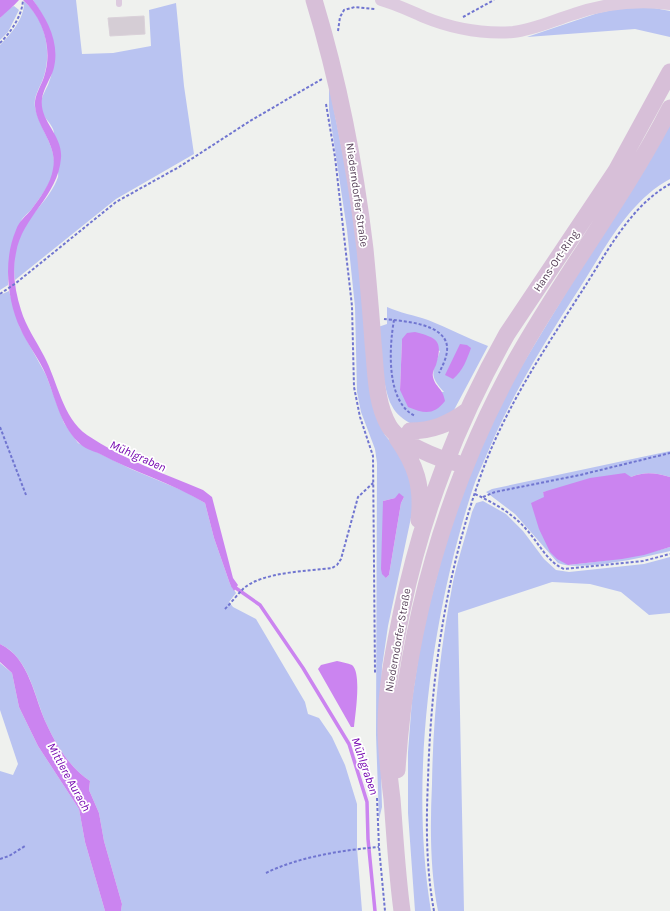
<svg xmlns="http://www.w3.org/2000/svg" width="670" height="911" viewBox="0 0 670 911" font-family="Karla,sans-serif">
<rect width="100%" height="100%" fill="#eff1ee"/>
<path fill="#b9c3f1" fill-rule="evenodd" d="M 33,0 L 76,0 L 82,54 L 113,53 L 151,46 L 149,10 L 176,3 L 184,86 L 194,154 L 116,199 L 15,280 C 13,267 14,248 20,235 C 29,214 50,200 58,177 C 59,171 55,134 53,129 C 50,122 44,118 42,111 C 39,101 44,93 48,85 C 61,53 52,27 33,0 Z
M 24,1 C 45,19 52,50 44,76 C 41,86 33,96 35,107 C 40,131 61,151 52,176 C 48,188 38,200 31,210 C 28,213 23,217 21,221 C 15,235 12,261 8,277 L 8,285 L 0,290 L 0,45 C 11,34 25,18 24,1 Z
M 14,6 L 19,10 L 8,32 L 0,40 L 0,18 L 8,9 Z
M 627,7 L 649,7 L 670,11 L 670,37 L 635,29 L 527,37 L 598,13 Z
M 329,85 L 355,215 L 375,414 L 385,435 L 404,459 L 412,474 L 412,513 L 388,626 L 382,667 L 380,735 L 382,807 L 379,819 L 376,735 L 377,463 L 375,449 L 361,412 L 357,392 L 355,307 L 347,230 L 329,110 ZM 404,497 L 401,503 L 389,575 L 386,578 L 383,501 L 395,498 Z
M 670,121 L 670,179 C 629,201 605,248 581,286 C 546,340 512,394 487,454 C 482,466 476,478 472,491 C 431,619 409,778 431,911 L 415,911 L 408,813 L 408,752 L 412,700 L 422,633 L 454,511 L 498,405 Z
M 9,291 L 20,328 L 46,375 L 64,423 L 78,443 L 131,469 L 186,492 L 205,503 L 214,538 L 230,584 L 236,593 L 229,602 L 233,607 L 256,619 L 305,702 L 308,714 L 319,718 L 332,737 L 345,765 L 357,804 L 357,848 L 362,911 L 121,911 L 122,904 L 104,841 L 99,813 L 89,790 L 90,781 C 71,769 56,745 47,725 C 34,697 30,658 0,644 L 0,295 Z
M 387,307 C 400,313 414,315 428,320 C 448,328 467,338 488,346 L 454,410 L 443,420 L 412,424 C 404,420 396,414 392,406 C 382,388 381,348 378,327 L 387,324 ZM 402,339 L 440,351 C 433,372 428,375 444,392 L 400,390 Z
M 670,451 L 670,477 C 657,473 644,471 631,477 L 543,492 L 568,565 C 603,561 636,557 670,547 L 670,551 C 646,557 579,572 558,563 L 515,514 L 486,492 L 492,489 Z
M 483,501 L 506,514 L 523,531 L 544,559 L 556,570 L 569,572 L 644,564 L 670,557 L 670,613 L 649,615 L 621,592 L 590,584 L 552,582 L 458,613 L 464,911 L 438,911 C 430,870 430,826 432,784 C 433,716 440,649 453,582 C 458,559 466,535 472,512 L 476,503 Z
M 0,663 L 12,673 L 19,707 L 38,746 L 79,809 L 85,842 L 105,911 L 0,911 L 0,771 L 13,775 L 18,764 L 0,710 Z"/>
<path fill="#cb84f0" d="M 0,0 L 19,0 C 13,7 7,11 0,18 Z
M 23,0 L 33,0 C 48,20 61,45 53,71 C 50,79 43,90 42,99 C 39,121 63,135 61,158 C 58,197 22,216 16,253 C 12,272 15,291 21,310 C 26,327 36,340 44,356 C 58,382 62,417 87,435 C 122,459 165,474 203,490 L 212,497 L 233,578 L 238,585 L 234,591 L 230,584 L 214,538 L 205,503 C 172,483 134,472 100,454 C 93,451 83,448 78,442 C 60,424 55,397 46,375 C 39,358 27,344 20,328 C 7,299 3,260 16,230 C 19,221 26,216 31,210 C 40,198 51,183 53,169 C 58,145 37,128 35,106 C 34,96 41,86 44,77 C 53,50 44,19 23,0 Z
M 415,332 C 438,338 443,341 436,365 C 434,369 432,373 433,377 C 435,387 443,388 445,401 C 434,415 425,414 408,407 L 400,390 L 402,339 L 407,333 Z
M 460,344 L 467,345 L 471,348 C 467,359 463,371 453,379 L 445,375 Z
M 625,473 L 631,477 C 645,471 656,473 670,477 L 670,547 L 644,555 L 622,559 L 568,565 L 557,559 L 550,552 L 539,529 L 531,503 L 544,497 L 543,492 L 590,478 Z
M 399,493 L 404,497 L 401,503 L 389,575 L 386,578 L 382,574 L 381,569 L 383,501 L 395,498 Z
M 0,644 C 30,658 34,698 47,725 C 56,745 71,769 90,781 L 89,790 L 99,813 L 104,841 L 122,904 L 121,911 L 105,911 L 85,842 L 79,809 L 38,746 L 19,707 L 12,673 L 0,662 Z
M 337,661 C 341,662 348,663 352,665 C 362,673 355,716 354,727 L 351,727 L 318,669 L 321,665 Z"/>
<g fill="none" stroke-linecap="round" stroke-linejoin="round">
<path stroke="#cb84f0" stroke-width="3.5" d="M 233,586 L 260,605 L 303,668 L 349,744 L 367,802 L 368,839 L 375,911"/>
</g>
<path fill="#d5cdd5" stroke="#dad1d9" d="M 144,16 L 145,34 L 110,36 L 108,18 Z"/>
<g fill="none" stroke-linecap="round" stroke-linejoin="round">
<path stroke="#7075d0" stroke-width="2" stroke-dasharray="3 2" stroke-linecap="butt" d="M 463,17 L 494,0
M 338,31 L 340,17 L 344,10 L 355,7 L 375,9
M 0,43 C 11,32 22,16 23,0
M 326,104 L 335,157 L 352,306 L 354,387 L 360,417 L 373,456 L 375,673
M 0,294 L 16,283 L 116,202 L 179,167 L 250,121 L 322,79
M 384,319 C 402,321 444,323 447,346 C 448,355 443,365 439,373
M 394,320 C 389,348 386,402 415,416
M 0,427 L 26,495
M 475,494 C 494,503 512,513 526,529 C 539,543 547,562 564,569 L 643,561 L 670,554
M 483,497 L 495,492 L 580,475 L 670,453
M 225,609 C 231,603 237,595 243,589 C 261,572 308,571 332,568 L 337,565 L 341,559 L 358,497 L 373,483
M 377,798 L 379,847 L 385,911
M 0,859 L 9,856 L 25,846
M 266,873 C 298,857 343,850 379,847
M 434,911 C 426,868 426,824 428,780 C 431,673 447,565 485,464 C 509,402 546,347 582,291 C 606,254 630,206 670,184"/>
<path stroke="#ddcbdf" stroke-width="6" d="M 119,0 L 119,4"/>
<path stroke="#ddcbdf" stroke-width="12" d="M 381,0 C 396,4 410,11 424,17 C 453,29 481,34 513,32 C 534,30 554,20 574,14 C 606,3 637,0 670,4"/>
<path stroke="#d7bfd8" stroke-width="17" d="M 314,0 C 339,82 355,165 365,249 C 368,281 371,312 373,343 C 376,370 375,402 389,426 C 399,443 438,459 457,463
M 410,431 C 432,431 449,424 467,411
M 397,438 C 416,465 423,486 419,520
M 397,770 C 406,626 446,486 516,360 C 564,274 625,196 670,108
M 402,911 C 397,874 395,837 392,799 C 389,775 386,751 386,727 C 386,687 394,649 402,610 C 423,510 457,423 507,334 L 616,171 L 670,72"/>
</g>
<g text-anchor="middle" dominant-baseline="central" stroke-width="3.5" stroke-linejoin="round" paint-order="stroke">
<g font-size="11" fill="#5a455c" stroke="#fff">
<text transform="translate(357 195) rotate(82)">Niederndorfer Straße</text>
<text transform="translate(556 261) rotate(-56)">Hans-Ort-Ring</text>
<text transform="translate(398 640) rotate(-80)">Niederndorfer Straße</text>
</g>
<g font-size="12" font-style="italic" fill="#7405af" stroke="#fff">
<text transform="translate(138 456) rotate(24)">Mühlgraben</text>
<text transform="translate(365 766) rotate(71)">Mühlgraben</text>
<text transform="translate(69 777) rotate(61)">Mittlere Aurach</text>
</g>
</g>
</svg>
